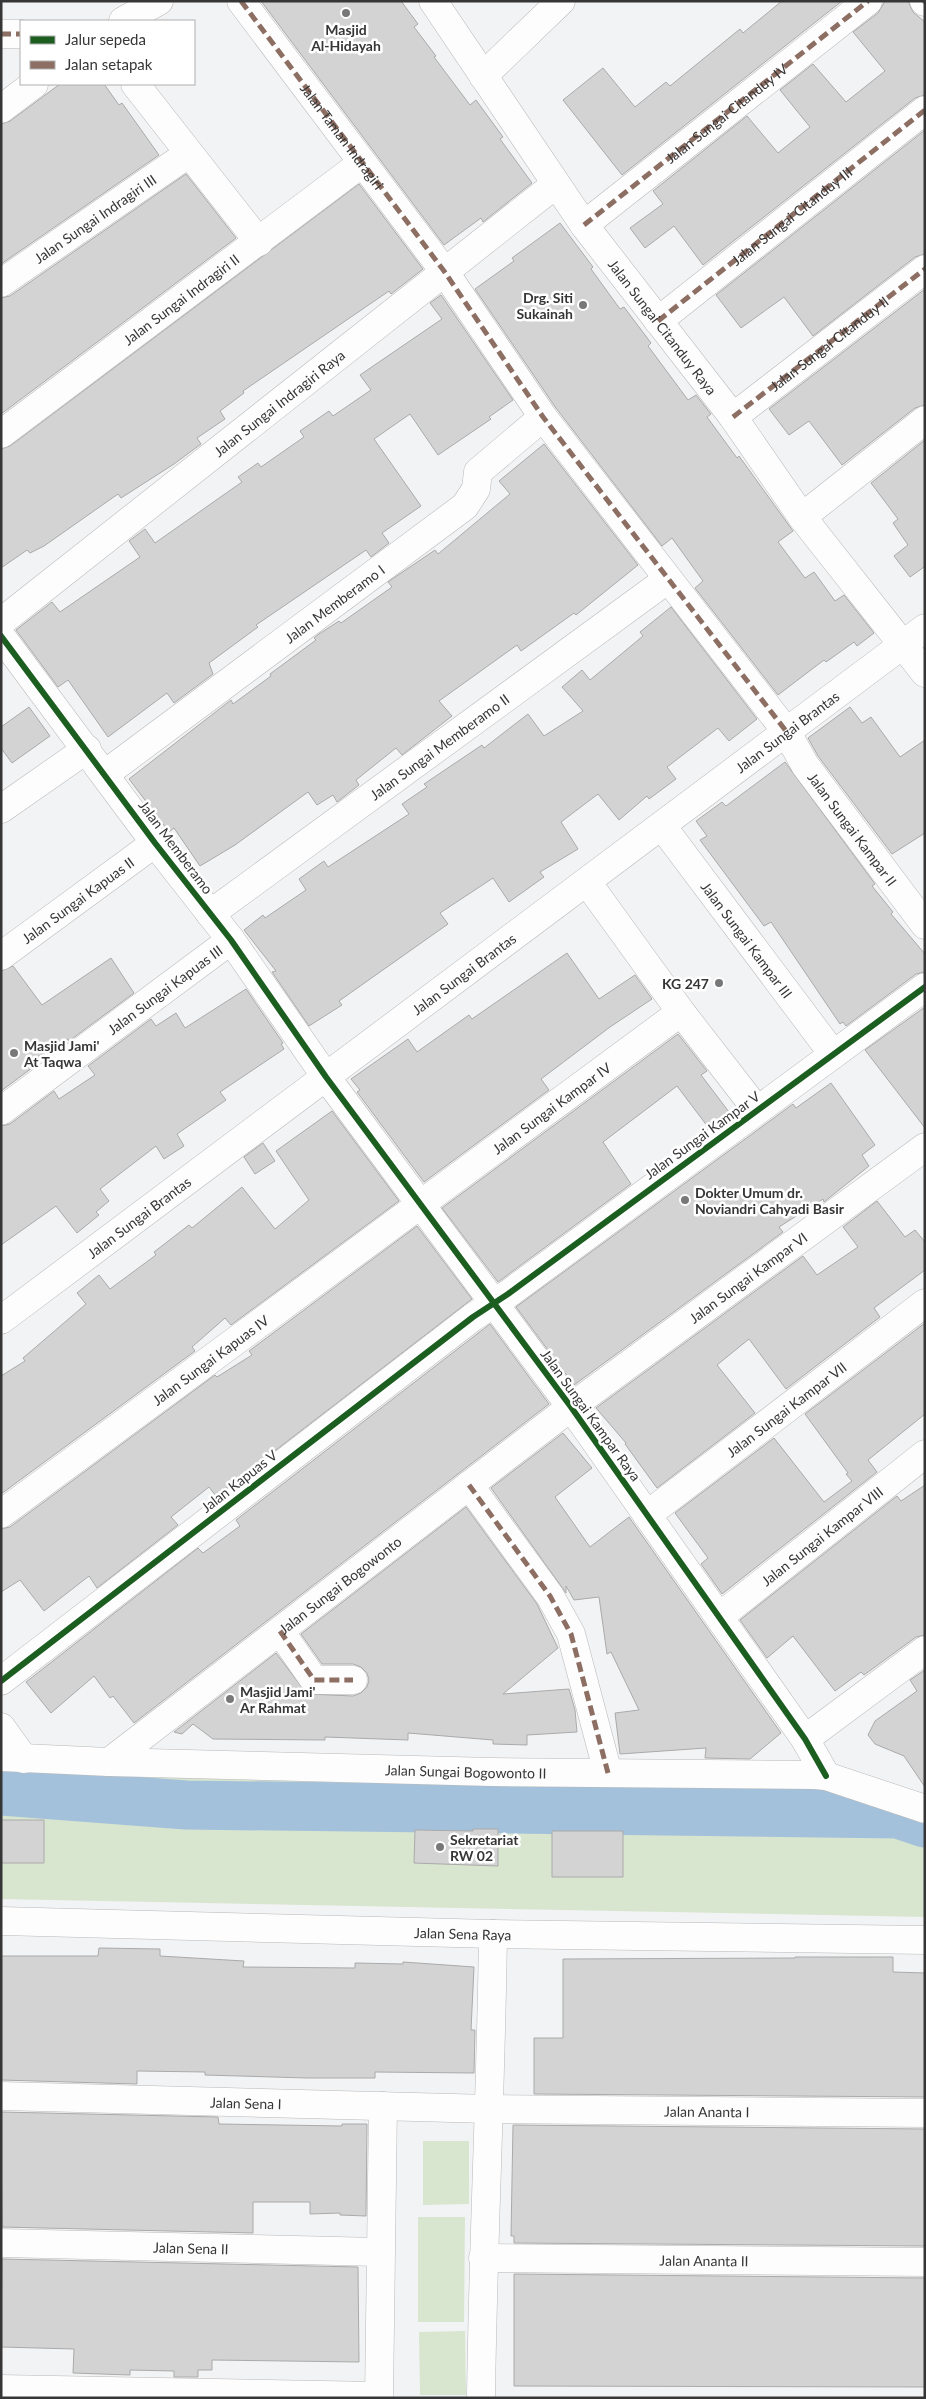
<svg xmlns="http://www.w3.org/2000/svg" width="926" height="2399" viewBox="0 0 926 2399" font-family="Lato,sans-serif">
<rect width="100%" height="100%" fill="#f2f3f4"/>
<path fill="#d8e5cf" d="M 1,1772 L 488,1778 L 841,1789 L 925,1819 L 925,1917 L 1,1899 Z
M 423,2141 L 469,2141 L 469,2204 L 423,2205 Z
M 418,2217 L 465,2217 L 464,2322 L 418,2322 Z
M 465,2331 L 466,2395 L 420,2395 L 419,2332 Z"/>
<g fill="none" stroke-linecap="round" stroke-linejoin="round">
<path stroke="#a4c1dc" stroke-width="49" d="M 1,1791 L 186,1805 L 898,1814 L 925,1823"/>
</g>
<path fill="#d3d3d3" stroke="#aaa" d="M 261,1 L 401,1 L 418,24 L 414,27 L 436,56 L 434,57 L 470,105 L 476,100 L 503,137 L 500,139 L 532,183 L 483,222 L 481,218 L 444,245 Z
M 782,1 L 842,1 L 622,175 L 563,100 L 603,68 L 635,107 L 666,82 L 670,86 L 740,29 L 743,33 Z
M 885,1 L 908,1 L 913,12 L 925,22 L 925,95 L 915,98 L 703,265 L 674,226 L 645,248 L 630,228 L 663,204 L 653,191 L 747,116 L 778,153 L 810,127 L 780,90 L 813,64 L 846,102 L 885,71 L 853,32 L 878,13 Z
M 60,84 L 104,84 L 119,105 L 122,103 L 159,155 L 1,264 L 1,124 L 10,121 Z
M 925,130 L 925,254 L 915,257 L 813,336 L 784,297 L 741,328 L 716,295 Z
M 186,174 L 236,238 L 1,414 L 1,298 L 10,296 Z
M 359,184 L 423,269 L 391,294 L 389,291 L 243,391 L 244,393 L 220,411 L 225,419 L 197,438 L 201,444 L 174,464 L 121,498 L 118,494 L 44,546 L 30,553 L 27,550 L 1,568 L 1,449 L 10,446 Z
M 560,223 L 593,267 L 591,269 L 620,309 L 624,307 L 651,343 L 648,346 L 688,400 L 696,395 L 711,414 L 707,417 L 737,458 L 739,456 L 793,531 L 778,542 L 805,578 L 814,572 L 835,601 L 844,595 L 874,633 L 857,646 L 854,642 L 826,662 L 824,660 L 778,695 L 695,588 L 703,581 L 672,538 L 662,546 L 556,408 L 475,289 L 514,261 L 512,258 Z
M 925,289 L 925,405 L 915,408 L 842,465 L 809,421 L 789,435 L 769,409 Z
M 441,295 L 513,400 L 489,417 L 491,419 L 438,455 L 410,414 L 374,439 L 421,506 L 382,533 L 389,543 L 371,557 L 366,550 L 256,625 L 258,627 L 209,663 L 213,674 L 174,703 L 167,693 L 108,737 L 68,680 L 58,687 L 16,630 L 52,602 L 60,612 L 140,557 L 129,541 L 145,529 L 155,543 L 242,482 L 238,477 L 258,463 L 261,467 L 304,437 L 300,431 L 329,411 L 333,416 L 371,390 L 360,375 L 442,319 L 430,303 Z
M 925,440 L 925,569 L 924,567 L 910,577 L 894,556 L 908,545 L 893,523 L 898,519 L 871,483 Z
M 544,444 L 638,565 L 576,615 L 574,613 L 521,651 L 517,645 L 439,701 L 452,716 L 402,755 L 396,748 L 356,780 L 359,785 L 337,802 L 333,795 L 317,805 L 308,792 L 235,845 L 200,866 L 174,828 L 169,832 L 129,779 L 231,700 L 233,704 L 271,676 L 270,674 L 316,640 L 314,638 L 319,634 L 339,621 L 341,623 L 392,587 L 388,582 L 407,569 L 435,550 L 438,554 L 510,494 L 499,481 Z
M 671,607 L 757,719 L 729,741 L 718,728 L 667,767 L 676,779 L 649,799 L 647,796 L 619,820 L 598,794 L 561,822 L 578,849 L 540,872 L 544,877 L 509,902 L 493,878 L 440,913 L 448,924 L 339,1001 L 342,1005 L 309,1026 L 272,972 L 276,971 L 244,930 L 263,915 L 265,918 L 306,890 L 299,879 L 324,861 L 328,867 L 409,814 L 402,804 L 427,787 L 424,784 L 482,745 L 484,748 L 528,714 L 544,736 L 583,711 L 562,687 L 582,670 L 590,680 L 643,636 L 640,632 Z
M 29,707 L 50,736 L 12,763 L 1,748 L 1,727 Z
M 850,707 L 862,723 L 871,717 L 900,757 L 925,740 L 925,833 L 892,854 L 818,756 L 808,738 Z
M 785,762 L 875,884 L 872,886 L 893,912 L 891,914 L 925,954 L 925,972 L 916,974 L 846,1026 L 843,1022 L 840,1024 L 771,922 L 764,926 L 700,840 L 707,836 L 696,821 L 722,802 L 726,806 Z
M 567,953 L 599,999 L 635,975 L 652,999 L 610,1027 L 541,1079 L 549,1090 L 424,1182 L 357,1092 L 360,1090 L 351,1079 L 408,1039 L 417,1052 L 469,1015 L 472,1019 Z
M 111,958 L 134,993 L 69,1041 L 68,1039 L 32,1060 L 36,1065 L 1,1091 L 1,971 L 13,966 L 42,1005 Z
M 246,989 L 283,1043 L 281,1044 L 284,1049 L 220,1092 L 226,1100 L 177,1134 L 184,1146 L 164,1159 L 156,1146 L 100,1189 L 109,1201 L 96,1212 L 99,1215 L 77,1233 L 56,1206 L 1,1245 L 1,1126 L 10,1124 L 54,1091 L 59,1099 L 95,1075 L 88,1066 L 151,1019 L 156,1026 L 176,1013 L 185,1028 Z
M 925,1007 L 925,1128 L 865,1050 Z
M 678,1034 L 707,1071 L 701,1075 L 729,1112 L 708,1127 L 677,1086 L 603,1142 L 631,1184 L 498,1282 L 442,1208 Z
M 831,1083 L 875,1145 L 862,1155 L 869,1166 L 824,1202 L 823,1199 L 779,1227 L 783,1232 L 574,1385 L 516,1307 L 793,1104 L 796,1108 Z
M 332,1111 L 399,1201 L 231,1325 L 225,1318 L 192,1347 L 195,1351 L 1,1494 L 1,1376 L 25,1361 L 23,1358 L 86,1304 L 77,1293 L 99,1275 L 110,1289 L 156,1255 L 154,1252 L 189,1225 L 192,1228 L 242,1187 L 275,1229 L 309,1200 L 276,1151 Z
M 263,1143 L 275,1161 L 255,1174 L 244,1157 Z
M 877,1201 L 905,1237 L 915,1230 L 925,1242 L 925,1270 L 874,1308 L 880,1317 L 786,1389 L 749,1339 L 717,1365 L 755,1413 L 657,1488 L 625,1444 L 626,1443 L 596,1408 L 803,1256 L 817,1275 L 858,1247 L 843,1227 Z
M 417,1226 L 472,1299 L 216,1496 L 209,1487 L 171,1517 L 178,1525 L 97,1588 L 89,1576 L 44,1611 L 20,1580 L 1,1592 L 1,1529 L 10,1527 L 215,1375 L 217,1377 L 252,1355 L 249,1351 Z
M 925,1323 L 925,1414 L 868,1460 L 877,1472 L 722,1594 L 701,1564 L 708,1558 L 675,1513 L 774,1438 L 824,1502 L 852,1481 L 846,1474 L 848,1473 L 805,1414 Z
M 490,1324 L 549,1404 L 134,1723 L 113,1696 L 110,1698 L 94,1676 L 51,1713 L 26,1682 L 198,1548 L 203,1553 L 240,1526 L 236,1520 Z
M 563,1433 L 592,1468 L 555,1497 L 590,1547 L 629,1517 L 781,1733 L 750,1759 L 705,1758 L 706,1748 L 620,1754 L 615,1713 L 639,1710 L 611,1652 L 607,1654 L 599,1597 L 574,1600 L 566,1586 L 566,1593 L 491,1488 Z
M 925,1485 L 925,1635 L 916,1637 L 864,1675 L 861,1672 L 835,1691 L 793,1636 L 767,1658 L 740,1620 L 897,1496 L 901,1501 Z
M 466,1507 L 537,1604 L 558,1648 L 503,1694 L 569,1689 L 575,1710 L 577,1732 L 527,1735 L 527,1745 L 493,1744 L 493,1740 L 408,1733 L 408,1740 L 325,1737 L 325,1740 L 213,1739 L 193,1724 L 182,1734 L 174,1732 L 276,1653 L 307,1694 L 353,1696 L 361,1693 L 367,1687 L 369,1680 L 367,1673 L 361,1667 L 353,1664 L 322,1664 L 301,1634 Z
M 925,1670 L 925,1787 L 904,1756 L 875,1744 L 868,1735 L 875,1721 L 917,1691 L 910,1680 Z
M 1,1820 L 44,1820 L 44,1863 L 1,1863 Z
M 473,1829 L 498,1829 L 498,1866 L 414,1863 L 415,1830 L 473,1831 Z
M 552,1831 L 623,1831 L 623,1877 L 552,1877 Z
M 99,1948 L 160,1949 L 160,1956 L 244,1961 L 243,1967 L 355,1968 L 355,1963 L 403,1964 L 403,1962 L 474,1967 L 471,2030 L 475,2030 L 474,2073 L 375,2072 L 375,2078 L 307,2078 L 205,2075 L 205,2072 L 137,2071 L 137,2084 L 1,2080 L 1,1956 L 98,1956 Z
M 795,1957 L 893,1957 L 893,1972 L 925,1973 L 925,2097 L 534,2094 L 534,2038 L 563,2038 L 563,1959 L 795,1958 Z
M 1,2112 L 218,2117 L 219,2124 L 342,2126 L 342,2124 L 367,2124 L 366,2216 L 340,2215 L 340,2213 L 310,2214 L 310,2202 L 253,2202 L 253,2233 L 2,2227 Z
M 513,2125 L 925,2129 L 925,2246 L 514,2243 L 514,2236 L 511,2236 Z
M 2,2259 L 358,2267 L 359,2362 L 212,2360 L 212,2370 L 198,2370 L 198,2377 L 174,2377 L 174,2371 L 130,2370 L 130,2375 L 73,2373 L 74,2349 L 1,2347 Z
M 514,2274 L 925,2278 L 925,2387 L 514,2386 Z"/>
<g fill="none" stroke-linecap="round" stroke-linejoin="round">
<g stroke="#b9b9ba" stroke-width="29">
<g id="minor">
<path id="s1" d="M 241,1 L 444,271 L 543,417 L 786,731 L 805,765 L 925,925"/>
<path id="s2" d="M 433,1 L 584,225 L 733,417 L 802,517 L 925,673"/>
<path d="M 924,1 L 925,2"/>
<path d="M 123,21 L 159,1"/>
<path d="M 1,34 L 21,34"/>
<path d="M 483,76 L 561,1"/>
<path d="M 135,84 L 259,242"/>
<path d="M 1,109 L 34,84"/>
<path id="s3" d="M 584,225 L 868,1"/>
<path id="s4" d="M 1,283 L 188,154"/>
<path id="s5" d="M 658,321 L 925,110"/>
<path id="s6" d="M 733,417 L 925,269"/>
<path id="s7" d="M 1,434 L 362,163"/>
<path d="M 802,517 L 925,420"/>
<path id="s8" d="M 1,622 L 556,184"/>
<path d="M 1,636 L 155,843 L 231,940 L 326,1077 L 571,1407 L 805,1739 L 826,1776"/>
<path id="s9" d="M 105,774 L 465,506 L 476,489 L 478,472 L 543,417"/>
<path d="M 1,809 L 87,749"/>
<path id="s10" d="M 662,826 L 833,1054"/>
<path d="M 587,882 L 681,1012 L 757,1110"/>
<path id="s11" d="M 210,914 L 668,579"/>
<path id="s12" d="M 1,956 L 155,843"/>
<path id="s13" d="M 1,1111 L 231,940"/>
<path id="s14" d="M 1,1320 L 925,628"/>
<path d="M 469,1485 L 550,1596 L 571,1634 L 608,1773"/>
<path id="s15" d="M 1,1514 L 681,1012"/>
<path id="s16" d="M 647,1515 L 925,1303"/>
<path id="s17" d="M 719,1617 L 925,1454"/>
<path d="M 280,1631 L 314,1680 L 353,1680"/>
<path d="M 1,1681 L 473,1317 L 508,1294 L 925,987"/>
<path d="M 1,1727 L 24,1759"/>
<path d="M 805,1739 L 925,1650"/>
<path id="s18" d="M 1,1757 L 109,1762 L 492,1772 L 815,1775 L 826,1776 L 925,1809"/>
<path id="s19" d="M 109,1762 L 571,1407 L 925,1147"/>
<path id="s20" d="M 1,1921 L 493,1934 L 925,1940"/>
<path id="s21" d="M 1,2096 L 490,2109 L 925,2113"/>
<path id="s22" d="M 1,2243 L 379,2252"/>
<path id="s23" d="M 483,2258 L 925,2262"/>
<path d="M 1,2389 L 378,2396"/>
<path d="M 379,2398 L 383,2106"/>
<path d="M 481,2398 C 483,2243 491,2089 493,1934"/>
</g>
</g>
<use href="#minor" stroke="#fdfdfd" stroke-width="28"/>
<g stroke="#8d6e63" stroke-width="5" stroke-dasharray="10 5" stroke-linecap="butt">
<path id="s24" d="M 241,1 L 444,271 L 543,417 L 786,731"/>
<path d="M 924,1 L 925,2"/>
<path d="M 1,34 L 21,34"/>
<path d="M 584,225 L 868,1"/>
<path d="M 658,321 L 925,110"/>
<path d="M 733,417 L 925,269"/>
<path d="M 469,1485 L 550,1596 L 571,1634 L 608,1773"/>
<path d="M 280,1631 L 314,1680 L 353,1680"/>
</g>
<g stroke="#fff" stroke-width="9">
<path id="cycleway" d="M 1,636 L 155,843 L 231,940 L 326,1077 L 571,1407 L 805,1739 L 826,1776
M 1,1681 L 473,1317 L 508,1294 L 925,987"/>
</g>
<use href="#cycleway" stroke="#1b5e20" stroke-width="6"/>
</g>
<g fill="#787879" stroke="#fff" stroke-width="2">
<circle cx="346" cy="13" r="5"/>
<circle cx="583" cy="305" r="5"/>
<circle cx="719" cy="983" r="5"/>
<circle cx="14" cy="1053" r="5"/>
<circle cx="685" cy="1200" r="5"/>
<circle cx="230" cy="1699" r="5"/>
<circle cx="440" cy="1847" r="5"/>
</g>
<g text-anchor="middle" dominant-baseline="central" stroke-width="5" stroke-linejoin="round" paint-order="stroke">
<g font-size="14" font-weight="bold" fill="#363637" stroke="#fff" text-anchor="start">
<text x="346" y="29" text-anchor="middle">Masjid<tspan x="346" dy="16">Al-Hidayah</tspan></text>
<text x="573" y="297" text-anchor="end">Drg. Siti<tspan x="573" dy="16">Sukainah</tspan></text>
<text x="709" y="983" text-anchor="end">KG 247</text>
<text x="24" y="1045">Masjid Jami'<tspan x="24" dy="16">At Taqwa</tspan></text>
<text x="695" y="1192">Dokter Umum dr.<tspan x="695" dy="16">Noviandri Cahyadi Basir</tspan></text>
<text x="240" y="1691">Masjid Jami'<tspan x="240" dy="16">Ar Rahmat</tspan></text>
<text x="450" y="1839">Sekretariat<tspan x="450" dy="16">RW 02</tspan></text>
</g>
<g font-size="14" fill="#363637" stroke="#fff">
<text stroke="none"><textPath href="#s3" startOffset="181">Jalan Sungai Citanduy IV</textPath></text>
<text stroke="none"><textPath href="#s24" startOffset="169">Jalan Taman Indragiri</textPath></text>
<text stroke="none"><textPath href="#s5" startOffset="170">Jalan Sungai Citanduy III</textPath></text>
<text stroke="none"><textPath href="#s4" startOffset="114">Jalan Sungai Indragiri III</textPath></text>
<text stroke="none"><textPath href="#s7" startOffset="225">Jalan Sungai Indragiri II</textPath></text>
<text stroke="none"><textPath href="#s2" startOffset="399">Jalan Sungai Citanduy Raya</textPath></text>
<text stroke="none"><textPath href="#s6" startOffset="121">Jalan Sungai Citanduy II</textPath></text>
<text stroke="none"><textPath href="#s8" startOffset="354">Jalan Sungai Indragiri Raya</textPath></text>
<text stroke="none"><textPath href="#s9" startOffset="286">Jalan Memberamo I</textPath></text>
<text stroke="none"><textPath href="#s14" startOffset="982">Jalan Sungai Brantas</textPath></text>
<text stroke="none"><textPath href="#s11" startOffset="284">Jalan Sungai Memberamo II</textPath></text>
<text stroke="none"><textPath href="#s1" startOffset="1030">Jalan Sungai Kampar II</textPath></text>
<text transform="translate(176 847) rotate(53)">Jalan Memberamo</text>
<text stroke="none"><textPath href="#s12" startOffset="95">Jalan Sungai Kapuas II</textPath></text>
<text stroke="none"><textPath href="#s10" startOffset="142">Jalan Sungai Kampar III</textPath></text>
<text stroke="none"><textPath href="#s14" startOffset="578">Jalan Sungai Brantas</textPath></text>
<text stroke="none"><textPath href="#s13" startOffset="204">Jalan Sungai Kapuas III</textPath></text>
<text stroke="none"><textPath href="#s15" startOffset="684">Jalan Sungai Kampar IV</textPath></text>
<text transform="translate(702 1135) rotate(-36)">Jalan Sungai Kampar V</text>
<text stroke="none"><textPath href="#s14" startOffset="172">Jalan Sungai Brantas</textPath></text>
<text stroke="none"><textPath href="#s19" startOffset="802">Jalan Sungai Kampar VI</textPath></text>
<text stroke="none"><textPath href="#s15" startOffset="260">Jalan Sungai Kapuas IV</textPath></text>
<text stroke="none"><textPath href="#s16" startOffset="175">Jalan Sungai Kampar VII</textPath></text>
<text transform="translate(591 1415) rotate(54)">Jalan Sungai Kampar Raya</text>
<text transform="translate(239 1481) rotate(-38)">Jalan Kapuas V</text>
<text stroke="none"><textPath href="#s17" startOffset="131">Jalan Sungai Kampar VIII</textPath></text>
<text stroke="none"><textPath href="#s19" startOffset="291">Jalan Sungai Bogowonto</textPath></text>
<text stroke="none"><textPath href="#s18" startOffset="465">Jalan Sungai Bogowonto II</textPath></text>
<text stroke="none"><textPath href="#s20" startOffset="462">Jalan Sena Raya</textPath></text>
<text stroke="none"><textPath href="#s21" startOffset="245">Jalan Sena I</textPath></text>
<text stroke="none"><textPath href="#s21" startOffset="706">Jalan Ananta I</textPath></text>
<text stroke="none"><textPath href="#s22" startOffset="190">Jalan Sena II</textPath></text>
<text stroke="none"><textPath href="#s23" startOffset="221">Jalan Ananta II</textPath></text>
</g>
</g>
<rect width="926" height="2399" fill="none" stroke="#363637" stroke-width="5"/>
<rect x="20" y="20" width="175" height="65" fill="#ffffff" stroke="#afafaf"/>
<rect x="30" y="36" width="25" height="8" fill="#1b5e20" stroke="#afafaf"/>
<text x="65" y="45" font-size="15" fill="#363637">Jalur sepeda</text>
<rect x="30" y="61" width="25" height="8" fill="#8d6e63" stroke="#afafaf"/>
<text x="65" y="70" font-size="15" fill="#363637">Jalan setapak</text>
</svg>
